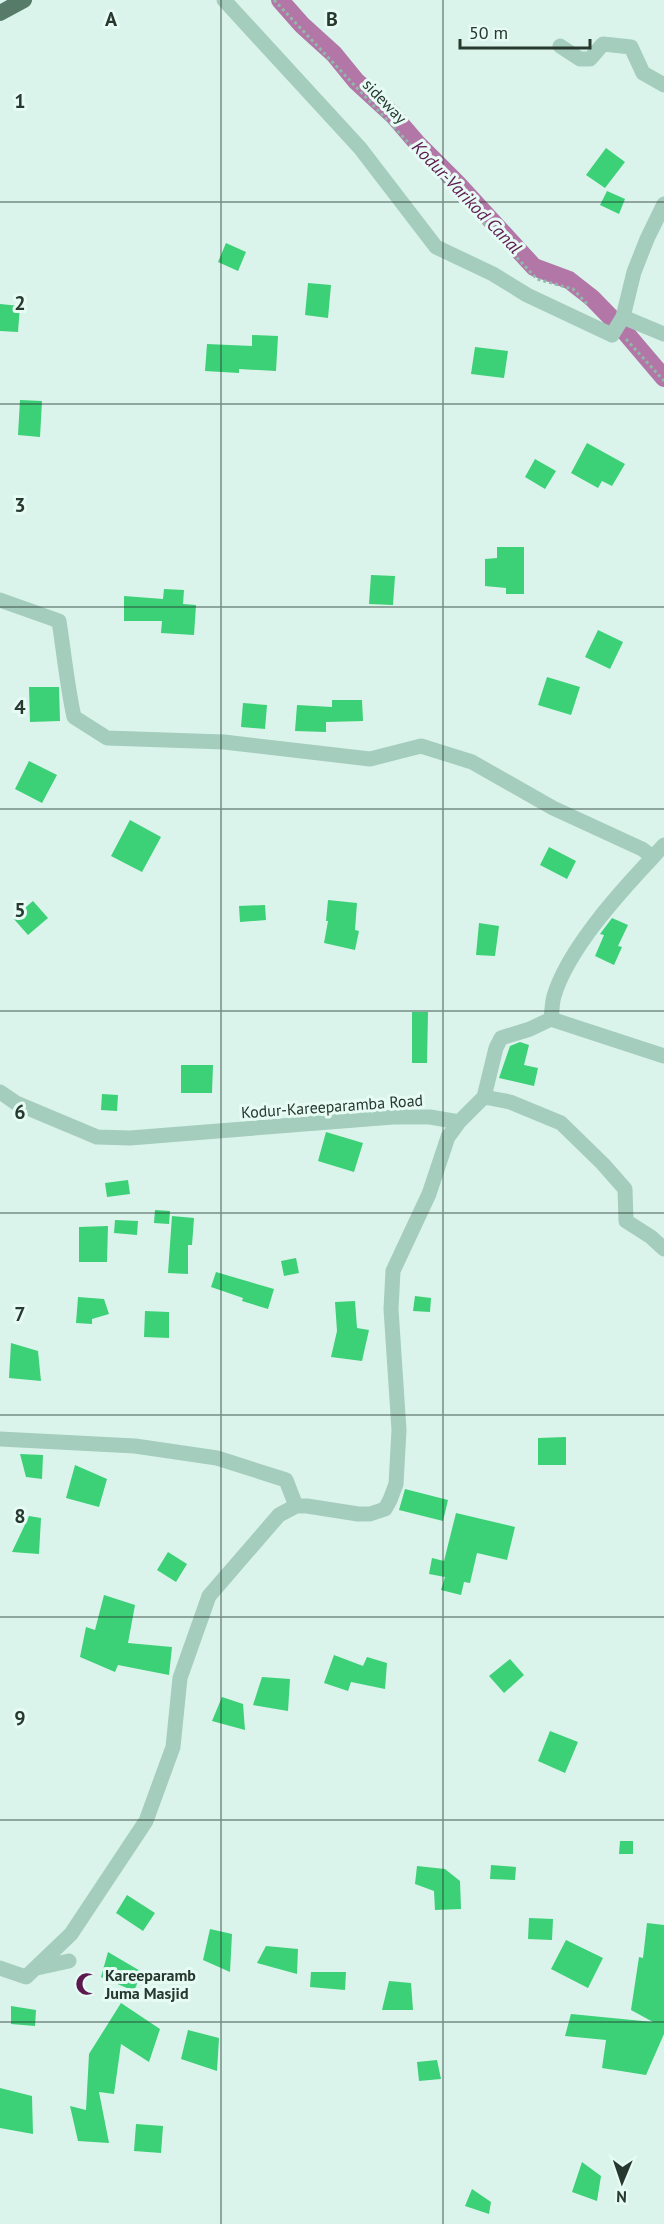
<svg xmlns="http://www.w3.org/2000/svg" width="664" height="2224" viewBox="0 0 664 2224" font-family="'PT Sans',sans-serif">
<rect width="100%" height="100%" fill="#daf4ec"/>
<g fill="none" stroke-linecap="round" stroke-linejoin="round">
<path stroke="#b377a7" stroke-width="18" d="M 280,0 L 302,25 L 334,54 L 356,81 L 393,115 L 417,143 L 457,183 L 534,267 L 569,280 L 592,298 L 625,332 L 664,378"/>
</g>
<path fill="#3cd077" d="M 606,148 L 625,162 L 605,188 L 586,175 Z
M 607,191 L 625,199 L 619,214 L 600,205 Z
M 226,243 L 246,252 L 238,271 L 218,262 Z
M 308,283 L 331,285 L 328,318 L 305,315 Z
M 0,304 L 20,306 L 18,332 L 0,331 Z
M 252,335 L 278,336 L 276,371 L 239,369 L 239,373 L 205,371 L 207,344 L 252,346 Z
M 475,347 L 508,351 L 504,378 L 471,374 Z
M 20,400 L 42,401 L 40,437 L 18,435 Z
M 587,443 L 625,464 L 612,486 L 602,481 L 598,488 L 571,473 Z
M 535,459 L 556,471 L 545,489 L 525,477 Z
M 497,547 L 524,547 L 524,594 L 506,594 L 506,588 L 485,586 L 485,559 L 497,558 Z
M 371,575 L 395,576 L 393,605 L 369,604 Z
M 164,589 L 184,590 L 183,604 L 196,605 L 194,635 L 161,633 L 162,621 L 124,621 L 124,596 L 163,599 Z
M 598,630 L 623,642 L 610,669 L 585,657 Z
M 547,677 L 580,687 L 571,715 L 538,705 Z
M 29,687 L 59,687 L 60,721 L 30,722 Z
M 332,700 L 362,700 L 363,721 L 326,722 L 326,732 L 295,731 L 297,705 L 332,707 Z
M 243,703 L 267,705 L 265,729 L 241,727 Z
M 29,761 L 57,775 L 42,803 L 15,789 Z
M 130,820 L 161,837 L 142,872 L 111,856 Z
M 549,847 L 576,861 L 567,879 L 540,865 Z
M 328,900 L 357,903 L 355,930 L 359,931 L 355,950 L 324,943 L 328,921 L 326,921 Z
M 33,901 L 48,918 L 28,935 L 13,918 Z
M 265,905 L 266,920 L 240,922 L 239,906 Z
M 612,918 L 628,925 L 618,946 L 622,947 L 614,965 L 595,956 L 604,935 L 600,934 Z
M 479,923 L 499,926 L 495,956 L 476,955 Z
M 412,1012 L 428,1012 L 427,1063 L 412,1063 Z
M 520,1042 L 529,1045 L 524,1065 L 538,1068 L 534,1086 L 499,1078 L 510,1046 Z
M 181,1065 L 213,1065 L 212,1093 L 181,1093 Z
M 102,1094 L 118,1095 L 117,1111 L 101,1110 Z
M 326,1132 L 363,1143 L 354,1172 L 318,1161 Z
M 128,1180 L 130,1194 L 107,1197 L 105,1183 Z
M 155,1210 L 170,1211 L 169,1224 L 154,1223 Z
M 172,1216 L 194,1218 L 192,1245 L 188,1245 L 188,1274 L 168,1273 Z
M 115,1220 L 138,1221 L 137,1235 L 114,1233 Z
M 108,1226 L 107,1262 L 79,1262 L 79,1227 Z
M 296,1258 L 299,1273 L 284,1276 L 281,1261 Z
M 216,1272 L 274,1289 L 268,1309 L 242,1301 L 243,1298 L 211,1287 Z
M 415,1296 L 431,1298 L 430,1312 L 413,1311 Z
M 78,1297 L 104,1299 L 109,1314 L 92,1319 L 92,1324 L 76,1323 Z
M 355,1301 L 357,1328 L 369,1330 L 362,1361 L 331,1357 L 337,1331 L 335,1302 Z
M 145,1311 L 169,1312 L 169,1338 L 144,1337 Z
M 11,1343 L 38,1351 L 41,1381 L 9,1378 Z
M 566,1437 L 566,1465 L 538,1465 L 538,1438 Z
M 20,1454 L 43,1455 L 42,1479 L 26,1477 Z
M 75,1465 L 107,1479 L 99,1507 L 66,1498 Z
M 405,1489 L 448,1500 L 443,1521 L 399,1510 Z
M 456,1513 L 515,1527 L 507,1560 L 477,1553 L 470,1583 L 464,1582 L 461,1595 L 441,1590 L 445,1577 L 429,1574 L 432,1558 L 444,1561 Z
M 29,1516 L 41,1518 L 39,1554 L 12,1552 Z
M 168,1552 L 187,1564 L 176,1582 L 157,1570 Z
M 104,1595 L 135,1605 L 128,1643 L 172,1647 L 169,1675 L 118,1665 L 115,1672 L 80,1657 L 86,1627 L 95,1630 Z
M 334,1655 L 363,1666 L 367,1657 L 387,1663 L 385,1689 L 351,1682 L 348,1691 L 324,1683 Z
M 510,1659 L 524,1675 L 504,1693 L 489,1676 Z
M 262,1677 L 290,1679 L 288,1711 L 253,1705 Z
M 222,1697 L 243,1704 L 245,1730 L 212,1721 Z
M 550,1731 L 578,1742 L 565,1773 L 538,1761 Z
M 620,1841 L 633,1841 L 633,1854 L 619,1854 Z
M 491,1865 L 516,1867 L 515,1880 L 490,1879 Z
M 417,1866 L 445,1869 L 460,1881 L 461,1909 L 435,1910 L 434,1891 L 415,1884 Z
M 127,1895 L 155,1913 L 143,1931 L 116,1913 Z
M 529,1918 L 553,1919 L 552,1940 L 528,1939 Z
M 647,1923 L 664,1925 L 664,2034 L 646,2075 L 602,2068 L 606,2040 L 565,2036 L 571,2014 L 653,2022 L 631,2010 L 639,1957 L 643,1958 Z
M 210,1929 L 232,1934 L 230,1972 L 203,1960 Z
M 566,1940 L 603,1958 L 588,1988 L 551,1969 Z
M 266,1946 L 298,1949 L 297,1974 L 257,1963 Z
M 108,1952 L 142,1972 L 134,1991 L 101,1977 Z
M 311,1972 L 346,1972 L 345,1990 L 310,1987 Z
M 389,1981 L 411,1983 L 413,2010 L 382,2010 Z
M 121,2003 L 160,2029 L 149,2062 L 121,2044 L 114,2094 L 99,2092 L 109,2143 L 78,2141 L 70,2106 L 86,2110 L 89,2054 Z
M 11,2006 L 36,2010 L 35,2026 L 11,2024 Z
M 188,2030 L 219,2038 L 217,2071 L 181,2059 Z
M 437,2060 L 441,2079 L 419,2081 L 417,2062 Z
M 0,2088 L 32,2096 L 33,2134 L 0,2128 Z
M 136,2124 L 163,2126 L 161,2153 L 134,2151 Z
M 582,2162 L 601,2176 L 597,2201 L 572,2192 Z
M 472,2189 L 491,2202 L 489,2214 L 465,2206 Z"/>
<g fill="none" stroke-linecap="round" stroke-linejoin="round">
<path stroke="#8fb9a8" stroke-width="3" stroke-dasharray="3 3" stroke-linecap="butt" d="M 274,0 L 537,279 L 573,289 L 588,305
M 626,339 L 664,381"/>
<path stroke="#a5cdbd" stroke-width="15" d="M 224,0 L 360,148 L 436,247 L 493,274 L 527,295 L 612,335
M 560,46 L 580,59 L 590,59 L 603,44 L 631,47 L 643,73 L 664,85
M 664,204 L 647,239 L 634,272 L 623,317 L 664,334
M 0,600 L 59,621 C 64,653 67,685 74,717 L 107,738 L 224,742 L 370,759 L 421,746 L 472,762 L 553,808 L 642,849 L 653,857 C 620,892 568,949 554,996 C 552,1003 552,1011 551,1019 L 530,1029 L 501,1038 L 496,1048 L 484,1097
M 653,857 L 664,845
M 551,1019 L 664,1056
M 0,1092 L 16,1103 L 97,1137 L 130,1138 L 393,1117 L 430,1117 L 459,1122 L 448,1137 L 429,1194 L 393,1271 L 391,1309 L 399,1430 L 396,1484 L 390,1500 L 385,1509 L 370,1514 L 358,1514 L 307,1506 L 296,1506 L 279,1515 L 209,1596 L 180,1678 L 173,1747 L 146,1821 L 71,1934 L 26,1977 L 0,1968
M 459,1122 L 484,1097 L 510,1102 L 561,1123 L 603,1164 L 625,1189 L 626,1221 L 651,1237 L 664,1249
M 0,1439 L 135,1446 L 217,1458 L 286,1480 L 296,1506
M 37,1968 L 69,1961"/>
<path stroke="#577b69" stroke-width="16" d="M 0,13 L 24,0"/>
<path stroke="#a5cdbd" stroke-width="15" d="M 612,335 L 623,317"/>
</g>
<path fill="none" stroke="#27382f" stroke-width="1.5" stroke-opacity="0.55" d="M 221,0 L 221,2224M 443,0 L 443,2224M 0,202 L 664,202M 0,404 L 664,404M 0,607 L 664,607M 0,809 L 664,809M 0,1011 L 664,1011M 0,1213 L 664,1213M 0,1415 L 664,1415M 0,1617 L 664,1617M 0,1820 L 664,1820M 0,2022 L 664,2022"/>
<defs>
<g id="mosque-bare" transform="scale(1.8)"><path d="M3.5-4.9A6 6 0 1 0 3.5 4.9A5 5 0 1 1 3.5-4.9Z" fill="#5d194e" stroke="#e7fbf5" stroke-width="2.5" paint-order="stroke"/></g>
</defs>
<g fill-rule="evenodd">
<use href="#mosque-bare" x="87" y="1984"/>
</g>
<g text-anchor="middle" dominant-baseline="central" stroke-width="6" stroke-linejoin="round" paint-order="stroke">
<g font-size="16" fill="#27382f" stroke="#e7fbf5">
<text transform="translate(385 101) rotate(46)">sideway</text>
<text transform="translate(332 1106) rotate(-4)">Kodur-Kareeparamba Road</text>
</g>
<g font-size="16" font-weight="bold" fill="#27382f" stroke="#e7fbf5" text-anchor="start">
<text x="105" y="1975">Kareeparamb<tspan x="105" dy="18">Juma Masjid</tspan></text>
</g>
<g font-size="18" font-style="italic" fill="#5d194e" stroke="#e7fbf5">
<text transform="translate(467 197) rotate(46)">Kodur-Varikod Canal</text>
</g>
</g>
<g font-size="20" text-anchor="middle" font-weight="bold" fill="#27382f" stroke="#e7fbf5" stroke-width="6" stroke-linejoin="round" paint-order="stroke">
<text x="111" y="26">A</text>
<text x="332" y="26">B</text>
<text x="20" y="108">1</text>
<text x="20" y="310">2</text>
<text x="20" y="512">3</text>
<text x="20" y="714">4</text>
<text x="20" y="917">5</text>
<text x="20" y="1119">6</text>
<text x="20" y="1321">7</text>
<text x="20" y="1523">8</text>
<text x="20" y="1725">9</text>
</g>
<g transform="translate(622 2182) rotate(182)" stroke="#e7fbf5" stroke-width="4.5" paint-order="stroke">
<path d="M0-4.5L10 22L0 15L-10 22Z" fill="#27382f"/>
<text y="-9" font-size="16" font-weight="bold" text-anchor="middle" fill="#27382f">N</text>
</g>
<path d="M460 39v9h130v-9" fill="none" stroke="#27382f" stroke-width="3"/>
<text x="469" y="39" font-size="18" fill="#27382f" stroke="#e7fbf5" stroke-width="4.5" paint-order="stroke">50 m</text>
</svg>
